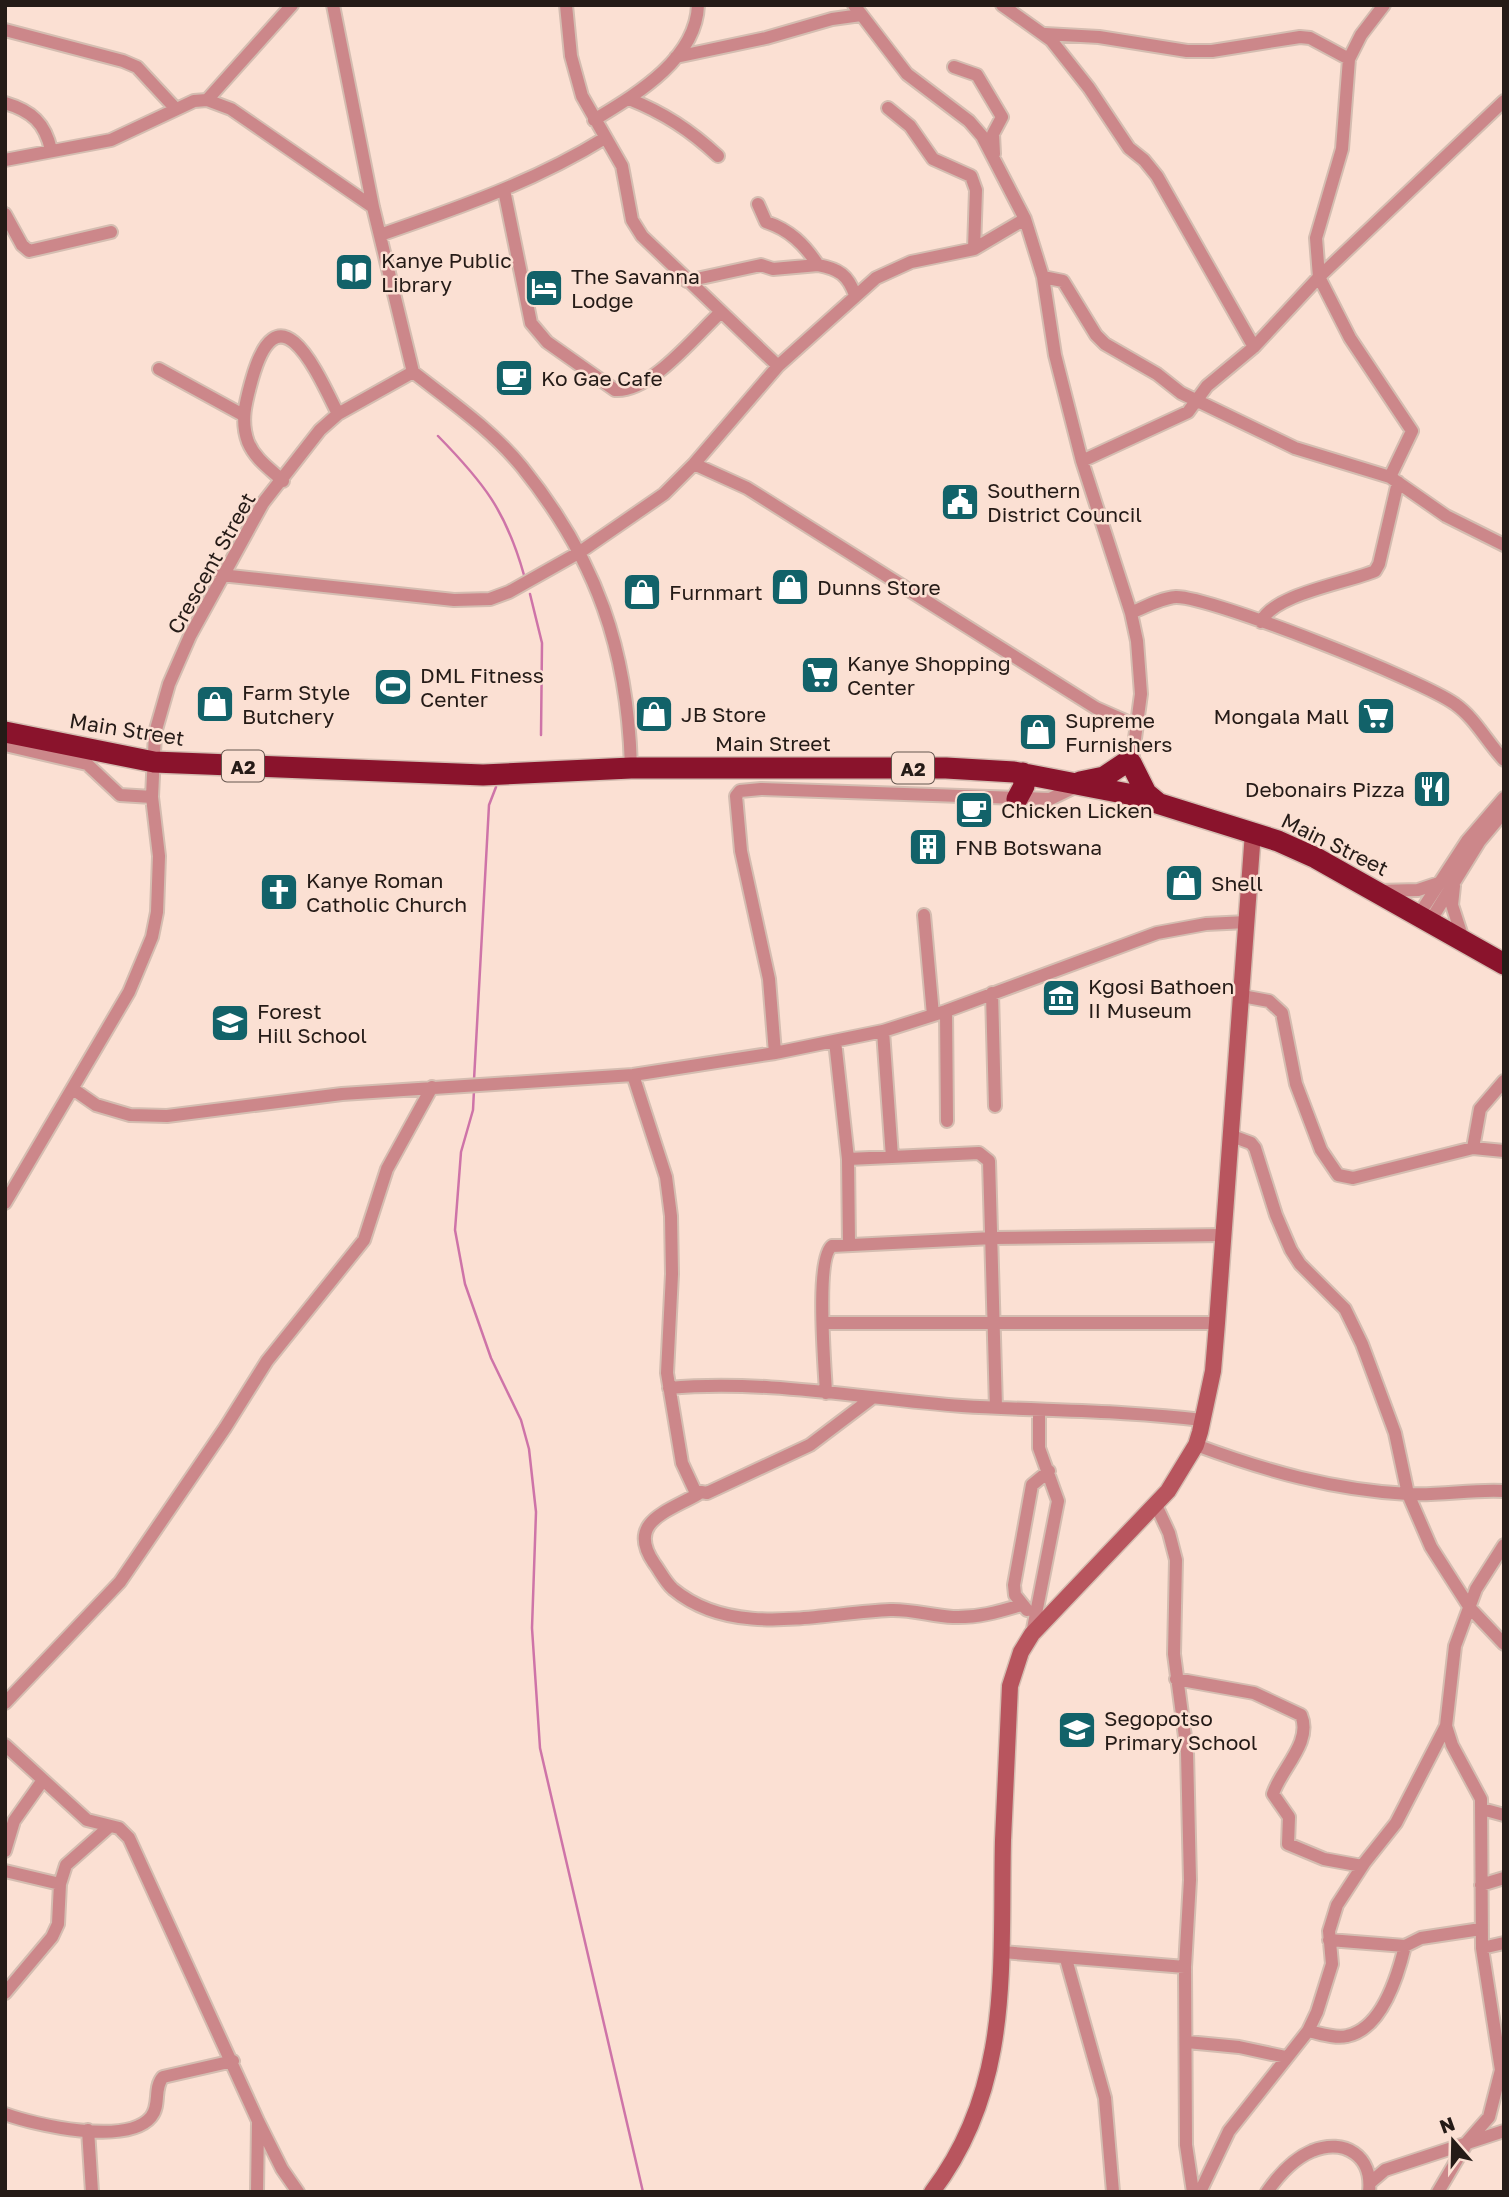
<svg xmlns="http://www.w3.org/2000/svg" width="1509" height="2197" viewBox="0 0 1509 2197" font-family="'Golos Text',sans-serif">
<rect width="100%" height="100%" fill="#fbe0d3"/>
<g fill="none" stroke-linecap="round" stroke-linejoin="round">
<path stroke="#ce74a8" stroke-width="2.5" d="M 438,436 C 484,483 506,511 524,575
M 530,594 L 542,643 L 541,735
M 474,1080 L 489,805 L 496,787
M 474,1090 L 473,1110 L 461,1152 L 455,1230 L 465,1284 L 491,1358 L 521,1420 L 529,1449 L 536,1512 L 532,1628 L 540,1748 L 643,2192"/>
<g stroke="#d4bdb1" stroke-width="16">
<path id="street" d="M 333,5 L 373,207 L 413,372
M 566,5 L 571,56 L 582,96 L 622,166 L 632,220 L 642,236 L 778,366
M 854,5 L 907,74 L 969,121 L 982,136 L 1025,219 L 1043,277 L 1055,355 L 1082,461 L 1131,613 L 1137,641 L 1141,694 L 1131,768
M 1002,5 L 1051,40 L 1089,88 L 1129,148 L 1144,160 L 1157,176 L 1254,347
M 5,30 L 123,61 L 137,67 L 175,108
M 1045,34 L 1099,37 L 1187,51 L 1212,51 L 1300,37 L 1310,38 L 1349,59
M 676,57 L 766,38 L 832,19 L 861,15
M 954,67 L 977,75 L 1002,117 L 993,134 L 994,154
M 629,99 C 664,113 690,130 718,156
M 207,100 L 292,5
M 5,103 C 32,111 45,123 51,150
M 888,108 L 910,126 L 933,159 L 971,176 L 976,190 L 974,249
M 594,120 C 635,95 696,60 698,5
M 5,160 L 111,140 L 194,101 L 207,100 L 231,109 L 373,207
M 504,190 L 531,323 L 547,342 L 615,390 C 650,393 695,336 721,312
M 758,204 L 766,222 C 790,230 804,244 818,265 C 839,269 848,275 855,295
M 5,214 L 22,245 L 29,251 L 111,232
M 380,235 C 458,208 534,182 605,138
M 1043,277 L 1063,281 L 1096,335 L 1105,344 L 1157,374 L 1181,393 L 1295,448 L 1390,477 L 1446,516 L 1504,545
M 687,281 L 761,265 L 773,269 L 818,265
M 159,369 L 243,415
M 413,372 C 450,401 492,430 522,467 C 597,560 628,650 631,768
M 1082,461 L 1188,412 L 1207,386 L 1254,347 L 1319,277 L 1316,238 L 1342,149 L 1349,59 L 1361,35 L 1384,5
M 694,464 L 747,488 L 1096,708 L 1137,726
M 1390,477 L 1412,431 L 1350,338 L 1319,277 L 1504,101
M 283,481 C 270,469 255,459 248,442 C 240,420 246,401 252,379 C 279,283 318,374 338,414
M 221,575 L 454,600 L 490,599 L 509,592 L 580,552 L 664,494 L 694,464 L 778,366 L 876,278 L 911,262 L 974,249 L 1025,219
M 1131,613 C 1145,607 1161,598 1176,597 C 1210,596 1424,681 1455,704 C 1475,718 1487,742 1504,760
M 1261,622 C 1273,594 1347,583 1375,571 L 1379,564 L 1398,482
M 5,745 L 87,764 L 120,795 L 152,797
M 1454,886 L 1452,905 L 1463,939
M 1379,891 L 1418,890 L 1439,883
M 924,915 L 933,1015
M 1418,916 L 1467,841 L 1504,798
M 1429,923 L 1479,842 L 1504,812
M 992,993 L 995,1106
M 1242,996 L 1269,1001 L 1282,1013 L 1296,1084 L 1321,1150 L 1338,1175 L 1353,1178 L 1473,1148 L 1504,1151
M 946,1011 L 947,1121
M 883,1031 L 892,1157
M 835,1041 L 848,1159 L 849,1245
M 775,1053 L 769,979 L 741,851 L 736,796 L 740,791 L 761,789 L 1050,799 L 1081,784
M 633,1075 L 666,1177 L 671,1216 L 672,1274 L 667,1373 L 682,1463 L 695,1491 L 707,1493 L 810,1445 L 872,1398
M 73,1089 L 96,1105 L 130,1115 L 167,1116 L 342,1094 L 633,1075 L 775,1053 L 883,1031 L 946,1011 L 1157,933 L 1206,924 L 1247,922
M 1232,1136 L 1251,1143 L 1255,1148 L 1276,1215 L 1291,1250 L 1300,1264 L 1345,1309 L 1362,1344 L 1395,1433 L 1408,1494 L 1431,1547 L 1470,1608 L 1504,1644
M 1473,1148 L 1480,1109 L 1504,1081
M 848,1159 L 979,1153 L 989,1161 L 996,1408
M 5,1203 L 129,992 L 152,937 L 157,912 L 159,856 L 152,797 L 155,733 L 169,684 L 190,636 L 263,503 L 320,430 L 338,414 L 413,372
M 824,1323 L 1217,1323
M 669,1388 C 766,1379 866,1399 962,1406 C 1042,1411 1122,1410 1202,1420
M 826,1393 C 825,1369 815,1259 832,1246 L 993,1238 L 1224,1235
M 1196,1445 C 1266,1471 1333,1490 1408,1494 C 1440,1496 1472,1489 1504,1491
M 698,1494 C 667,1512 626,1522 654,1563 C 660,1571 665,1582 673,1589 C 733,1639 819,1613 890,1610 C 911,1609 932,1616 953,1617 C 977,1618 998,1612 1021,1605
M 1156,1505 L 1169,1533 L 1176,1560 L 1174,1654 L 1187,1752 L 1190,1880 L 1185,1967 L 1186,2145 L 1193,2192
M 1027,1610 L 1015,1595 L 1014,1585 L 1032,1485 L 1049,1471
M 1032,1634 L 1058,1501 L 1039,1448 L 1039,1410
M 1176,1679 L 1254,1693 L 1301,1715 C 1313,1742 1280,1770 1273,1794 L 1289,1817 L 1288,1844 L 1324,1859 L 1362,1866
M 5,1703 L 120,1582 L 225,1428 L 267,1361 L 364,1240 L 387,1169 L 432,1087
M 5,1745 L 87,1820 L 119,1828 L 129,1838 L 258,2121 L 282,2169 L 298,2192
M 1482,1809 L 1504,1815
M 5,1851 L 14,1821 L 43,1780
M 5,1871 L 60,1884
M 1481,1885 L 1504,1878
M 1329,1940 L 1405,1946 L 1421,1938 L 1481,1929
M 1482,1948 L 1504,1943
M 1002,1952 L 1185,1967
M 1066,1959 L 1105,2098 L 1113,2192
M 5,1993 L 52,1937 L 58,1924 L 60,1884 L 66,1865 L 110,1826
M 1308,2031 C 1319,2033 1335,2039 1347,2036 C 1382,2029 1398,1975 1405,1946
M 1187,2042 L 1239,2047 L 1286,2057
M 5,2114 C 35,2125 127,2146 151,2117 C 161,2105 153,2088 163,2077 L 233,2061
M 88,2130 L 92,2192
M 1371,2182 L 1385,2170 L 1504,2131
M 257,2192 L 258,2122
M 1200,2192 L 1229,2131 L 1308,2031 L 1317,2012 L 1332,1964 L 1329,1931 L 1337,1905 L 1365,1862 L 1396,1823 L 1446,1726
M 1267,2192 C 1278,2176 1293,2159 1312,2151 C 1345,2138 1373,2156 1369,2192
M 1438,2192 L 1468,2141 L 1489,2117 L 1501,2070 L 1482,1948 L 1481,1799 L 1452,1745 L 1446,1726 L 1455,1646 L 1476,1589 L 1504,1545"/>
</g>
<g stroke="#d4bdb1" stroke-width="19">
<path id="secondary" d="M 932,2192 C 1013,2086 1000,1965 1003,1840 C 1005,1788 1008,1737 1010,1686 L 1021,1652 L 1032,1634 L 1168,1491 L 1196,1445 L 1200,1432 L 1213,1371 L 1217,1323 L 1253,832"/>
</g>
<g stroke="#d4bdb1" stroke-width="24">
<path id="highway" d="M 5,732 L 154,762 L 483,775 L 631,768 L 946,768 L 1014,772 L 1128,794 L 1278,841 L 1316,858 L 1504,964
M 1131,763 L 1146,793 L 1158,803
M 1080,782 L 1104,777 L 1128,761
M 1017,799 L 1024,786 L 1023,773"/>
</g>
<use href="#street" stroke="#cc878a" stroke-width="12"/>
<use href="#secondary" stroke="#b8555e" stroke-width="16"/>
<use href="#highway" stroke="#8a132c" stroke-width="21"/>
</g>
<defs>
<g id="library-square" transform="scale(2.0125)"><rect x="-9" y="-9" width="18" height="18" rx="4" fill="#126269" stroke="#fbe0d3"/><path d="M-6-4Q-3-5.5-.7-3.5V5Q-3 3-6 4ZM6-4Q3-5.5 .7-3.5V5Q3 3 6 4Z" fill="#fff"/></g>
<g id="hotel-square" transform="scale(2.0125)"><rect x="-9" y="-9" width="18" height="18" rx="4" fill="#126269" stroke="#fbe0d3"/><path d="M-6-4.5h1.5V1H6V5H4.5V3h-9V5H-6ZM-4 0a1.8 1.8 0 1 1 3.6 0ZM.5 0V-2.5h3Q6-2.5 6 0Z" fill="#fff"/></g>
<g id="cafe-square" transform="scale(2.0125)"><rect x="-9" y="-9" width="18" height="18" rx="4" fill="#126269" stroke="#fbe0d3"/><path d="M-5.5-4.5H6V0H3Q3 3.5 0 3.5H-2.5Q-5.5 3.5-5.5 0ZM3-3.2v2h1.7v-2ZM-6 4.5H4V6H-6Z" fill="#fff"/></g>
<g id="civic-square" transform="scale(2.0125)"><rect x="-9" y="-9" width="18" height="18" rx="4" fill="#126269" stroke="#fbe0d3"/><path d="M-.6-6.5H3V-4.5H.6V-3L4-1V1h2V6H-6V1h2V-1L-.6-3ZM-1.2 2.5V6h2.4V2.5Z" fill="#fff"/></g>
<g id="shop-square" transform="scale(2.0125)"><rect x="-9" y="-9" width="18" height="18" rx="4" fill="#126269" stroke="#fbe0d3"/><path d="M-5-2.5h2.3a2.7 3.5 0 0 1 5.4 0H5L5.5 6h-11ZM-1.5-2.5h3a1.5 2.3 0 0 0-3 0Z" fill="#fff"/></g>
<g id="supermarket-square" transform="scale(2.0125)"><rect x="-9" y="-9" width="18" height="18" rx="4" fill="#126269" stroke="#fbe0d3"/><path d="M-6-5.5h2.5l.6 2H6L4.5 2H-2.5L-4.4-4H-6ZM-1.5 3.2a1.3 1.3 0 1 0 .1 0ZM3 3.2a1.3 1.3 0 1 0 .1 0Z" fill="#fff"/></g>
<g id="stadium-square" transform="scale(2.0125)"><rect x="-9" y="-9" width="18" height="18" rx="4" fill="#126269" stroke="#fbe0d3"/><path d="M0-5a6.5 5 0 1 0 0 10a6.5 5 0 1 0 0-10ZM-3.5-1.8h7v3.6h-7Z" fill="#fff"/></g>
<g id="restaurant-square" transform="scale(2.0125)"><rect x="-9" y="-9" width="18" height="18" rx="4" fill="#126269" stroke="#fbe0d3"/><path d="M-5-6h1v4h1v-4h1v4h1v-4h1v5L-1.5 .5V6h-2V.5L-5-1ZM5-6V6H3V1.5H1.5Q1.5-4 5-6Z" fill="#fff"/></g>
<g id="building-square" transform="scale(2.0125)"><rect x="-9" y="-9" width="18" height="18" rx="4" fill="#126269" stroke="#fbe0d3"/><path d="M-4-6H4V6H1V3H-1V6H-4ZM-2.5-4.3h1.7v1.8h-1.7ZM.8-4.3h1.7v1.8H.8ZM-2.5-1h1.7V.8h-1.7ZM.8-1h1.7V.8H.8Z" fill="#fff"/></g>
<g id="church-square" transform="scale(2.0125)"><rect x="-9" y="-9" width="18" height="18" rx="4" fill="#126269" stroke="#fbe0d3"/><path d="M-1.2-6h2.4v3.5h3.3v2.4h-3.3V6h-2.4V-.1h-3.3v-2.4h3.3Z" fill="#fff"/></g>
<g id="museum-square" transform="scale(2.0125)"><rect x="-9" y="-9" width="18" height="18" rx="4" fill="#126269" stroke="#fbe0d3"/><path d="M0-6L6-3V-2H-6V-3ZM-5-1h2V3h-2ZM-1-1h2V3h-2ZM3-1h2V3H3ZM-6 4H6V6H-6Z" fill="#fff"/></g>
<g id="school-square" transform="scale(2.0125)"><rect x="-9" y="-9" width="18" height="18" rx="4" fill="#126269" stroke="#fbe0d3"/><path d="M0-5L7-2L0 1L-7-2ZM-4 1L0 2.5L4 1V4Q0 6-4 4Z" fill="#fff"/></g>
</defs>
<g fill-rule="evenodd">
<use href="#library-square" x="354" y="272"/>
<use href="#hotel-square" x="544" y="288"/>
<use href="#cafe-square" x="514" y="378"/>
<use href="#civic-square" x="960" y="502"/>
<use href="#shop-square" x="790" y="587"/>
<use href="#shop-square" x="642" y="592"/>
<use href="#supermarket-square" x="820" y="675"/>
<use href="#stadium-square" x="393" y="687"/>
<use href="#shop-square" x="215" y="704"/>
<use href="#shop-square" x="654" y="714"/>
<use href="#supermarket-square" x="1376" y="716"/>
<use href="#shop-square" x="1038" y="732"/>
<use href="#restaurant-square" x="1432" y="789"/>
<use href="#cafe-square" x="974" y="810"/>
<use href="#building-square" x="928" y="847"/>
<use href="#shop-square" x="1184" y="883"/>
<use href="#church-square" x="279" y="892"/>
<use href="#museum-square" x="1061" y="998"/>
<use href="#school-square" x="230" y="1023"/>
<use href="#school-square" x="1077" y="1730"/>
</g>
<g text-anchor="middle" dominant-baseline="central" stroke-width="5" stroke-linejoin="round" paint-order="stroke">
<g fill="#fbe0d3" stroke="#65564f" stroke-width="2">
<rect x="222" y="750.5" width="42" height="31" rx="5"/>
<rect x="892" y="752.5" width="42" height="31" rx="5"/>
</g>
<g font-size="19" font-weight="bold" fill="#251b17">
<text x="243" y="766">A2</text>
<text x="913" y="768">A2</text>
</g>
<g font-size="21" fill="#251b17" stroke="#fbe0d3" text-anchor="start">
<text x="381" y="260">Kanye Public<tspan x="381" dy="24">Library</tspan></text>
<text x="571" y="276">The Savanna<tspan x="571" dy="24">Lodge</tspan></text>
<text x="541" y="378">Ko Gae Cafe</text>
<text x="987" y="490">Southern<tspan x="987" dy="24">District Council</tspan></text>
<text x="817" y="587">Dunns Store</text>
<text x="669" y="592">Furnmart</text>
<text x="847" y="663">Kanye Shopping<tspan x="847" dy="24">Center</tspan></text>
<text x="420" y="675">DML Fitness<tspan x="420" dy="24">Center</tspan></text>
<text x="242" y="692">Farm Style<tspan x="242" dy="24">Butchery</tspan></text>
<text x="681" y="714">JB Store</text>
<text x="1349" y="716" text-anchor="end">Mongala Mall</text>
<text x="1065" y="720">Supreme<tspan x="1065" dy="24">Furnishers</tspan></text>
<text x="1405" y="789" text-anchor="end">Debonairs Pizza</text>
<text x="1001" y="810">Chicken Licken</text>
<text x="955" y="847">FNB Botswana</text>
<text x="306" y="880">Kanye Roman<tspan x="306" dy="24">Catholic Church</tspan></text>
<text x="1211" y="883">Shell</text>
<text x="1088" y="986">Kgosi Bathoen<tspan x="1088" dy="24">II Museum</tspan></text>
<text x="257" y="1011">Forest<tspan x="257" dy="24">Hill School</tspan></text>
<text x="1104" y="1718">Segopotso<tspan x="1104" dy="24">Primary School</tspan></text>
</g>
<g font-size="21" fill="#251b17" stroke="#fbe0d3">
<text transform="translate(211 563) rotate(-61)">Crescent Street</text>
<text transform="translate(127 729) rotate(9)">Main Street</text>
<text x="773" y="743">Main Street</text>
<text transform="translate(1335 844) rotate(26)">Main Street</text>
</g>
</g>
<rect width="1509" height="2197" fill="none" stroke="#251b17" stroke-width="14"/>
<g transform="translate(1453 2141) rotate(340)" stroke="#fbe0d3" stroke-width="5" paint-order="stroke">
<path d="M0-5L12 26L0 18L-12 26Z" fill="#251b17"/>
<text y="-10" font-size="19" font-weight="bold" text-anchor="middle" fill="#251b17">N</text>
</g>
</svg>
